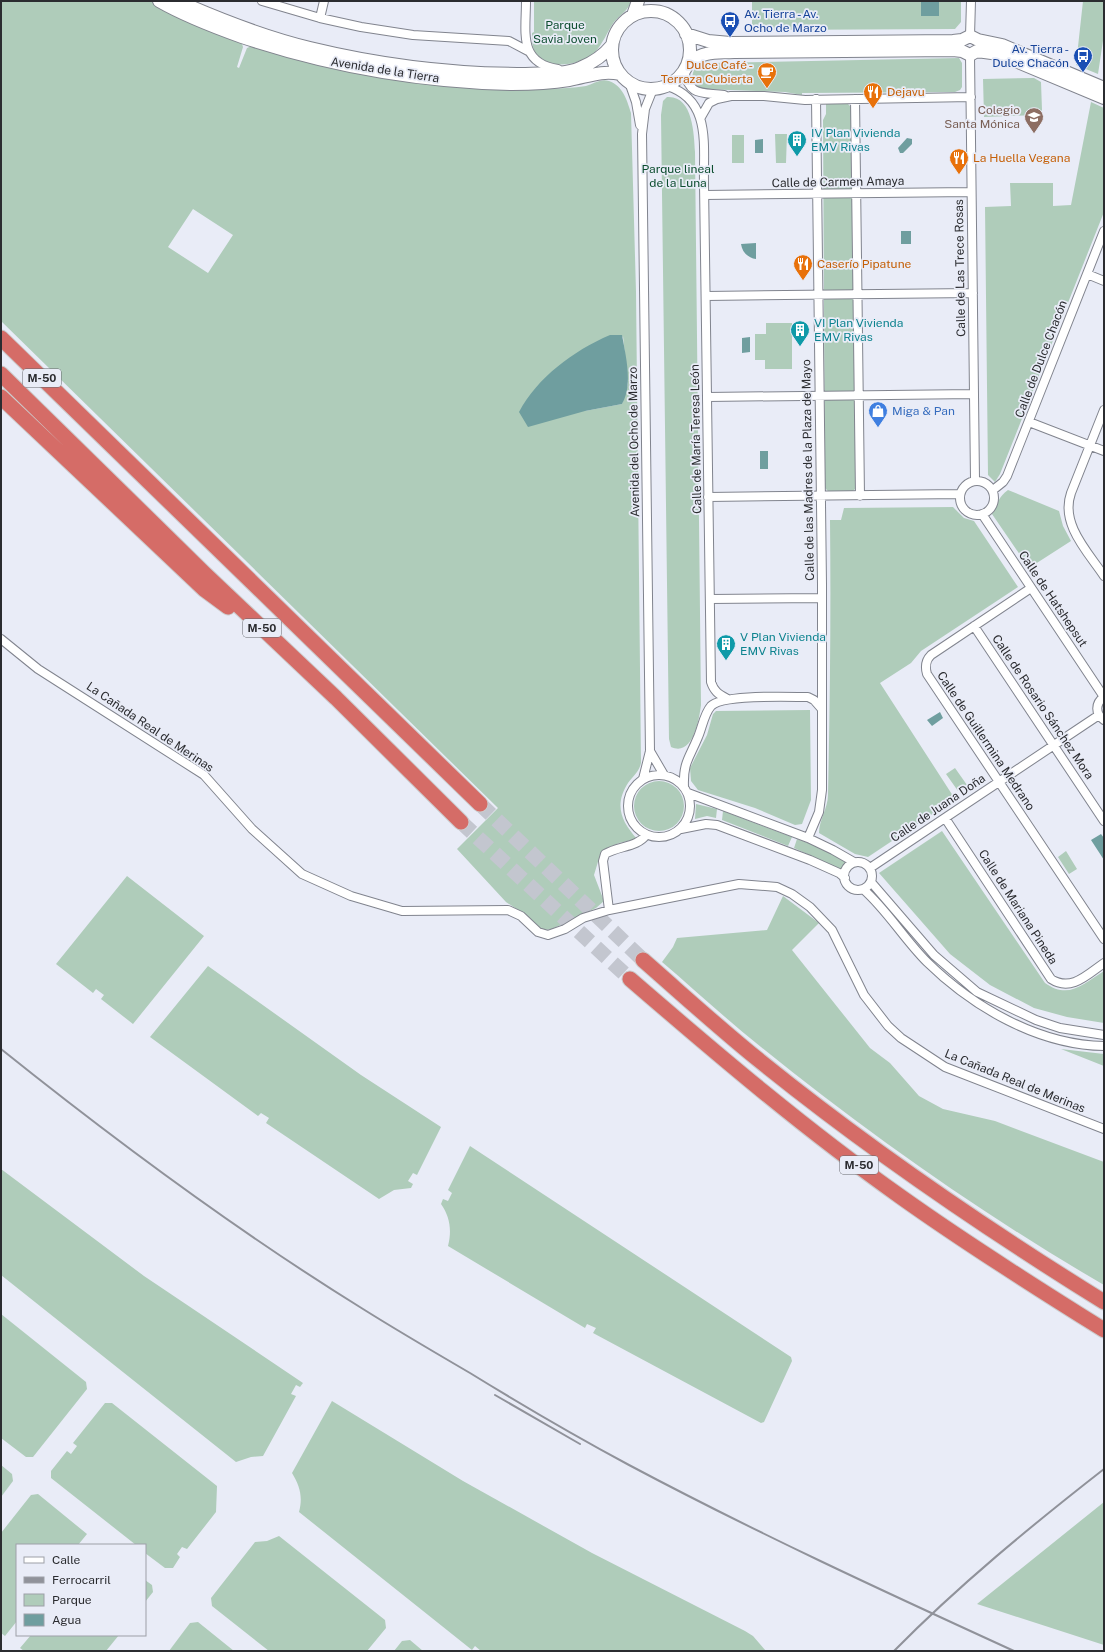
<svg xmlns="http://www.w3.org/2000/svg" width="1105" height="1652" viewBox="0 0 1105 1652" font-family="'Public Sans',sans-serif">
<rect width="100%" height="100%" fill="#e9ecf7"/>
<path fill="#afccba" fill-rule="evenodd" d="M 1,1 L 152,1 L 241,41 L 243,47 L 237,67 L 239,68 L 247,48 L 254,45 L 512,88 C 536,88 561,90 586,86 C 593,84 601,78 609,81 C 623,86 627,100 631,113 L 636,292 L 641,763 C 639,772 633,776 628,783 C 614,805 621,821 637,839 L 619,843 L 605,849 L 600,855 L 594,875 L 604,901 L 596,908 L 552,929 L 544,930 L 533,924 L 527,916 L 506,902 L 457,849 L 498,808 L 1,321 ZM 193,209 L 233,235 L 208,273 L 168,247 ZM 623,336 L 628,384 L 622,404 L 585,411 Z
M 534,1 L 631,1 C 629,10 620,15 614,22 C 607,32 603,44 594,53 C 580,65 548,71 536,54 C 532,48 532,40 532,33 L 534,32 Z
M 752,1 L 961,1 L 961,22 L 955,29 L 752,30 Z
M 1083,1 L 1104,1 L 1104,34 L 1098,74 L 1076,65 Z
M 959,58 L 962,63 L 962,87 L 960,90 L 955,92 L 802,93 L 802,95 L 785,92 L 701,89 L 692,81 C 692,69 697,62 709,61 L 710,63 Z
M 1034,78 L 1041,82 L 1042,110 L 1039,115 L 984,117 L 983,79 Z
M 667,97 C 693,95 694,134 695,152 L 701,705 C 699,720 693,757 671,747 L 669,739 L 661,115 L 663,101 Z
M 1091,102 L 1104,108 L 1104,212 L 1000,474 L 995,482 L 988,475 L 985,207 L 1011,206 L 1010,183 L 1053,183 L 1053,206 L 1071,205 Z
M 826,103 L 847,103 L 851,107 L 856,488 L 852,492 L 828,491 L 825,488 L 823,120 L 826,114 Z
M 775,134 L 787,134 L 786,163 L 776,163 Z
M 732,135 L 744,135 L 744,163 L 732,163 Z
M 766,323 L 792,323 L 792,369 L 765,369 L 765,360 L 755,360 L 755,334 L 766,334 Z
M 1008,490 L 1059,511 L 1063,526 L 1071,541 L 1029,568 L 992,514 C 999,503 997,498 1008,490 Z
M 953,507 L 964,518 L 974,521 L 1018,587 L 921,651 L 911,663 L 880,683 L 955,799 L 868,857 L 855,854 L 819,833 C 819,820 828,808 828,795 C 830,703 831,611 830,520 L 841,520 L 844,508 Z
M 810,710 L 811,800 L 802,824 L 795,825 L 755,808 L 698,790 L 691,781 L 690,768 L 707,735 L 713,714 L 716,711 Z
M 955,768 L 967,785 L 958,791 L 946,774 Z
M634 806a25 25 0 1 1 50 0a25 25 0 1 1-50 0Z
M 696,804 L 717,809 L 716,818 L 707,816 L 695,819 Z
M 723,811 L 792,837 L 788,846 L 722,820 Z
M 942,831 L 1045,983 C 1069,1000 1083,984 1104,971 L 1104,1023 L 1067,1017 L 1034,1008 L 990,985 L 950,954 L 879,873 Z
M 797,839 L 822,848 L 847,862 L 842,870 L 794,848 Z
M 1066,851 L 1077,869 L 1069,874 L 1058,857 Z
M 127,876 L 204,936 L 133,1024 L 101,999 L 104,995 L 96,989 L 93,993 L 56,964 Z
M 783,896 L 819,923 L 792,950 L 870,1048 L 890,1063 L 919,1096 L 943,1109 L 995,1121 L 1104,1162 L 1104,1285 C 985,1216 867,1133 761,1047 C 727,1020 695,990 662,962 L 673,947 L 677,938 L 767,930 Z
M 208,966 L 361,1075 L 441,1127 L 417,1175 L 413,1173 L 408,1181 L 413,1184 L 411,1188 L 394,1190 L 379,1199 L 266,1123 L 269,1118 L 261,1113 L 258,1116 L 150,1037 Z
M 1061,1049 L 1104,1054 L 1104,1066 Z
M 470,1146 L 791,1357 L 792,1361 L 764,1422 L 761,1423 L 593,1333 L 596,1328 L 587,1324 L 585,1328 L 448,1246 C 452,1230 450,1217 441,1204 L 443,1199 L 448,1201 L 452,1193 L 448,1190 Z
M 1,1169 L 144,1276 L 303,1383 L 300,1387 L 296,1385 L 291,1394 L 296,1396 L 263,1456 L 251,1457 L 236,1462 L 1,1275 Z
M 1,1314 L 86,1382 L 87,1389 L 33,1457 L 26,1457 L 1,1438 Z
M 332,1401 L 463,1481 L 592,1553 L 745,1631 L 753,1636 L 766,1651 L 481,1651 L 475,1646 L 472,1650 L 299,1512 C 303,1497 300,1486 292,1473 Z
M 105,1403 L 112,1403 L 217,1486 L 216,1512 L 187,1549 L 182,1547 L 177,1554 L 180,1557 L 173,1568 L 165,1568 L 145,1553 L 145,1545 L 136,1545 L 51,1478 L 51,1471 L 67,1451 L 71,1454 L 77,1446 L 73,1443 Z
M 1,1465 L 12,1474 L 13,1481 L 1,1497 Z
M 38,1494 L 87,1534 L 78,1545 L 17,1545 L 17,1621 L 5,1636 L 1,1633 L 1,1533 L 31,1495 Z
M 1104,1502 L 1104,1645 L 977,1604 Z
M 279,1536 L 385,1620 L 386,1628 L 367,1651 L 269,1651 L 212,1606 L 211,1598 L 255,1542 L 267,1541 Z
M 145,1580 L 152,1585 L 153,1592 L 145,1602 Z
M 198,1622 L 234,1651 L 169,1651 L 190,1623 Z
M 31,1635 L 119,1635 L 106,1651 L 24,1651 L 20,1648 Z
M 410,1640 L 423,1651 L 394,1651 L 402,1641 Z"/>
<path fill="#6f9e9f" d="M 921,1 L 939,1 L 939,16 L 921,16 Z
M 907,138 L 912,139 L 912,144 L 903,153 L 900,153 L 898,148 Z
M 763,139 L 763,153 L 755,153 L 755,140 Z
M 901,231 L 911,231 L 911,244 L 901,244 Z
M 756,243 L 756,259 C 748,258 742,252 741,244 Z
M 610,335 L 622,335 C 626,357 633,385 622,404 L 585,411 L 528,427 L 519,412 C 538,377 573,351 610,335 Z
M 750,337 L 750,352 L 742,353 L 742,338 Z
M 760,451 L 768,451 L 768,469 L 760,469 Z
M 940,712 L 943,718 L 932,726 L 927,720 Z
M 1101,834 L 1104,838 L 1104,860 L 1091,840 Z"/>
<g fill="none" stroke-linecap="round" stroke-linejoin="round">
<path stroke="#c3c6cf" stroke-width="15" stroke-dasharray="15 8" stroke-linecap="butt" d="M 480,804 L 643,960
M 461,822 L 630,979"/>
<g stroke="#81848e" stroke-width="10">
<path id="street" d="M 262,1 L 320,18 L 361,27 L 413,35 L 509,41 L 528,51
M 526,1 C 526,32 518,63 558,69
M 320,18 L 324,1
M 970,36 L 971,1
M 970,55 L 975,480
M 684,70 C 689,97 702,92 724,95
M 629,82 L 636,102 L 640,125
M 667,86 C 712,100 703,146 704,184 L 711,682 C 714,691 718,694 726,698
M 855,99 L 860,496
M 701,117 L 709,103 L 717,99 L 731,96 L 764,96 L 805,100 L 971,97
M 705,195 L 971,192
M 1087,274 L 1104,281
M 706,296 L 973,293
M 707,397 L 974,394
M 1104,410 L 1071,493 C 1060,524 1088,552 1104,576
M 1029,422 L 1104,451
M960 498a17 17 0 1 1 34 0a17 17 0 1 1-34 0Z
M 993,490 L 1003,482 L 1007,476 L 1104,231
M 708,497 L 960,494
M 982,514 L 1104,697
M 1031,588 L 931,655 C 925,661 925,667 927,674 L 1104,939
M 710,599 L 821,598
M 974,626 L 1104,821
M 1,639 L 38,669 L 204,775 L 252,829 L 302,874 L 351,896 L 402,911 L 508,910 L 521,916 L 538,932 L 548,935 L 565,929 L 583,918 L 609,910 L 739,884 L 777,887 L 792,894 L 810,907 L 832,930 L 864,995 L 888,1026 L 901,1038 L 945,1067 L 1104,1129
M 1104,697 C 1095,703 1095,714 1104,720
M 650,751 L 664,775
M628 806a31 31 0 1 1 62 0a31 31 0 1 1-62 0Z
M 643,779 L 650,751 L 642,134 L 645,109 L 653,89
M 684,787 C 683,762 689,759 698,737 C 702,728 704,714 711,706 C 722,694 789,697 808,697 L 814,700 L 821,708
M 688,793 L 808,838 L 833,850 L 854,862
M 945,818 L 1051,979 C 1071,992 1087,975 1104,963
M 681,829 L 706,824 L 717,825 L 810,860 L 839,873 L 845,878
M 808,838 L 819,812 L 822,790 L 822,585 L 816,99
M844 876a14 14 0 1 1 28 0a14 14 0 1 1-28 0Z
M 870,868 L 1099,715
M 871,882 L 934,955 L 977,992 L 1036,1020 L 1060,1028 L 1104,1035
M 863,889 C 887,910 904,939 927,962 C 973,1007 1038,1045 1104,1046
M 609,910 L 603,861 L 605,854 C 618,846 638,847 646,835"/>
</g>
<g stroke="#81848e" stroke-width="14">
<path id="secondary" d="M 159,1 C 185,16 214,27 242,37 C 329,66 421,82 512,84 C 531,84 551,83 569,80 C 587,77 601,70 620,74
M 178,1 C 221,20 264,37 310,48 C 380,65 453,74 526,74 C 543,73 564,75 580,68 C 592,63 604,55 612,45
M612 50a39 39 0 1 1 78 0a39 39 0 1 1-78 0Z
M 633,15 L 638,1
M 686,34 L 708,41 L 730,43 L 953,41 L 962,40 L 970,36 L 978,40 L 1002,45 L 1104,88
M 688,62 C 707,51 712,53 734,52 L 953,50 L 962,51 L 970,55 L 977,51 L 999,54 L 1104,98"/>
</g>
<g stroke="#cccccd" stroke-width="17">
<path id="highway" d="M 1,338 L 480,804
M 1,374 L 204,573 L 336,698 L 461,822
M 1,397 L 205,590 L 228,607
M 643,960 C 682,994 720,1029 760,1061 C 869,1149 985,1228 1104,1302
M 630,979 C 718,1055 806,1130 901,1197 C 967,1244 1035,1287 1104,1330"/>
</g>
<use href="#street" stroke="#fff" stroke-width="8"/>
<use href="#secondary" stroke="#fff" stroke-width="12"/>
<use href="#highway" stroke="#d56c67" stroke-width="15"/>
<path stroke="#90929a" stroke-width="2" d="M 1,1049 C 117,1142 237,1231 363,1309 C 398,1331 434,1352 470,1373 C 522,1405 575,1436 629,1465 C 755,1532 885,1592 1014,1651
M 495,1395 L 580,1444
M 894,1651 C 959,1585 1031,1526 1104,1469"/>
</g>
<defs>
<g id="bus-pin" transform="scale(1)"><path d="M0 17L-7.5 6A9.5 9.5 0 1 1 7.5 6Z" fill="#1a4fb4" stroke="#e9ecf7"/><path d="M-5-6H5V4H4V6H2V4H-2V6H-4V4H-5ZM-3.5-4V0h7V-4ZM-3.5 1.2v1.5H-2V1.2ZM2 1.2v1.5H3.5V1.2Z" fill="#fff"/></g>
<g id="cafe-pin" transform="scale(1)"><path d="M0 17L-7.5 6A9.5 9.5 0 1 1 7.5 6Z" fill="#e8710a" stroke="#e9ecf7"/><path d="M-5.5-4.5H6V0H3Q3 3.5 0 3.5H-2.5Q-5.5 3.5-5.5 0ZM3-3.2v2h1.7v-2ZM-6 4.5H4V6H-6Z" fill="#fff"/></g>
<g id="restaurant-pin" transform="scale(1)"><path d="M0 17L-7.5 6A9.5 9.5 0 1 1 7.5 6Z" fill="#e8710a" stroke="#e9ecf7"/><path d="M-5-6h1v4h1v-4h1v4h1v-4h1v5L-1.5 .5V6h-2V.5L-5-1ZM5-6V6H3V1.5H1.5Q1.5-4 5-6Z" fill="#fff"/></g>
<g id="school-pin" transform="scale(1)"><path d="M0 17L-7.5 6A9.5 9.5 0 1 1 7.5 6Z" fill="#8d6e63" stroke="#e9ecf7"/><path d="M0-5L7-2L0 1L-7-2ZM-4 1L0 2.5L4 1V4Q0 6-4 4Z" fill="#fff"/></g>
<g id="building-pin" transform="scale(1)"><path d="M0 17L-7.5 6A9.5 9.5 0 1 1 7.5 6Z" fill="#0f9aa8" stroke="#e9ecf7"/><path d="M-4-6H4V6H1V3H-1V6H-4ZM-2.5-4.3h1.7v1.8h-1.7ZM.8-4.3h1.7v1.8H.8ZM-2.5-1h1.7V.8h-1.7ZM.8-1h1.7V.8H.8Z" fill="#fff"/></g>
<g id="shop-pin" transform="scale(1)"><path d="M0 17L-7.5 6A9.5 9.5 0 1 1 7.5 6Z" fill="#3f7fe0" stroke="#e9ecf7"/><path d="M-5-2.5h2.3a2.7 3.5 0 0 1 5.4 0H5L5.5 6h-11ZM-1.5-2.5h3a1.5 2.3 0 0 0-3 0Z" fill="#fff"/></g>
</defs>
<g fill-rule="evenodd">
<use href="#bus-pin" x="730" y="21"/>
<use href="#bus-pin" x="1083" y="56"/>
<use href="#cafe-pin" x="767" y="72"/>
<use href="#restaurant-pin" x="873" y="92"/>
<use href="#school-pin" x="1034" y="117"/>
<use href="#building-pin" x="797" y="140"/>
<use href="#restaurant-pin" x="959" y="158"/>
<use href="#restaurant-pin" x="803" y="264"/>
<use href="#building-pin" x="800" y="330"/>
<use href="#shop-pin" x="878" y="411"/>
<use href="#building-pin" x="726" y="644"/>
</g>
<g text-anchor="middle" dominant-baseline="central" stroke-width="3.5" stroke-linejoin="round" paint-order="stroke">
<g fill="#e9ecf7" stroke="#64666c" stroke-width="1">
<rect x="23" y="369" width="38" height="18" rx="3"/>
<rect x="243" y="619" width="38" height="18" rx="3"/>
<rect x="840" y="1156" width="38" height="18" rx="3"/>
</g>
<g font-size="11" font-weight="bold" fill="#2b2c30">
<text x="42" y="378">M-50</text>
<text x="262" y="628">M-50</text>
<text x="859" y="1165">M-50</text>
</g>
<g font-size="12" fill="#164399" stroke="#e9ecf7" text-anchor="start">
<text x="744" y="14">Av. Tierra - Av.<tspan x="744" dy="14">Ocho de Marzo</tspan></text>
<text x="1069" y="49" text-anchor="end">Av. Tierra -<tspan x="1069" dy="14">Dulce Chacón</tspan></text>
</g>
<g font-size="12" fill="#0c4d2f" stroke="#e9ecf7">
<text x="565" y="25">Parque<tspan x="565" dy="14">Savia Joven</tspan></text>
<text x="678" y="169">Parque lineal<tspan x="678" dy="14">de la Luna</tspan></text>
</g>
<g font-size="12" fill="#c56008" stroke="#e9ecf7" text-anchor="start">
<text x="753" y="65" text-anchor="end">Dulce Café -<tspan x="753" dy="14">Terraza Cubierta</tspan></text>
<text x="887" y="92">Dejavu</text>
<text x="973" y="158">La Huella Vegana</text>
<text x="817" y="264">Caserío Pipatune</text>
</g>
<g font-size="12" fill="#2b2c30" stroke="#e9ecf7">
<text transform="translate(385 70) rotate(9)">Avenida de la Tierra</text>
<text transform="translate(838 182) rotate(-1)">Calle de Carmen Amaya</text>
<text transform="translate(960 268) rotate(-91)">Calle de Las Trece Rosas</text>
<text transform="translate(1041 359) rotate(-69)">Calle de Dulce Chacón</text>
<text transform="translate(696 439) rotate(-91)">Calle de María Teresa León</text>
<text transform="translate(634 442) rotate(-91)">Avenida del Ocho de Marzo</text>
<text transform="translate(808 470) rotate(-91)">Calle de las Madres de la Plaza de Mayo</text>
<text transform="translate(1053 599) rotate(56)">Calle de Hatshepsut</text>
<text transform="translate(1043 707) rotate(56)">Calle de Rosario Sánchez Mora</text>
<text transform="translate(150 727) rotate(34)">La Cañada Real de Merinas</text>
<text transform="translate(986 741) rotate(56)">Calle de Guillermina Medrano</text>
<text transform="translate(938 808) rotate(-34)">Calle de Juana Doña</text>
<text transform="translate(1018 907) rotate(57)">Calle de Mariana Pineda</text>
<text transform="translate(1015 1081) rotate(22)">La Cañada Real de Merinas</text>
</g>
<g font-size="12" fill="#785e54" stroke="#e9ecf7" text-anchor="end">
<text x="1020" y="110">Colegio<tspan x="1020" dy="14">Santa Mónica</tspan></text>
</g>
<g font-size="12" fill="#0d838f" stroke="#e9ecf7" text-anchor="start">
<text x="811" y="133">IV Plan Vivienda<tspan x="811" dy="14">EMV Rivas</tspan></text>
<text x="814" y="323">VI Plan Vivienda<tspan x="814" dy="14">EMV Rivas</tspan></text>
<text x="740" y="637">V Plan Vivienda<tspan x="740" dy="14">EMV Rivas</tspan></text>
</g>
<g font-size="12" fill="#366cbe" stroke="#e9ecf7" text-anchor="start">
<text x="892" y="411">Miga &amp; Pan</text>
</g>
</g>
<rect width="1105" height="1652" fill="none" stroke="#2b2c30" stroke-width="4"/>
<rect x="16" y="1544" width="130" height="92" fill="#e9ecf7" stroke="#9d9fa7"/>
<rect x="24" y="1557" width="20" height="6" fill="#ffffff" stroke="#9d9fa7"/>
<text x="52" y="1564" font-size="12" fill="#2b2c30">Calle</text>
<rect x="24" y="1577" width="20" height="6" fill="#90929a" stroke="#9d9fa7"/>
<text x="52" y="1584" font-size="12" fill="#2b2c30">Ferrocarril</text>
<rect x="24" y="1594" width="20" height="12" fill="#afccba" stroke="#9d9fa7"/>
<text x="52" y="1604" font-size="12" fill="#2b2c30">Parque</text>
<rect x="24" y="1614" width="20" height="12" fill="#6f9e9f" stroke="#9d9fa7"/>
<text x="52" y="1624" font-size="12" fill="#2b2c30">Agua</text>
</svg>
